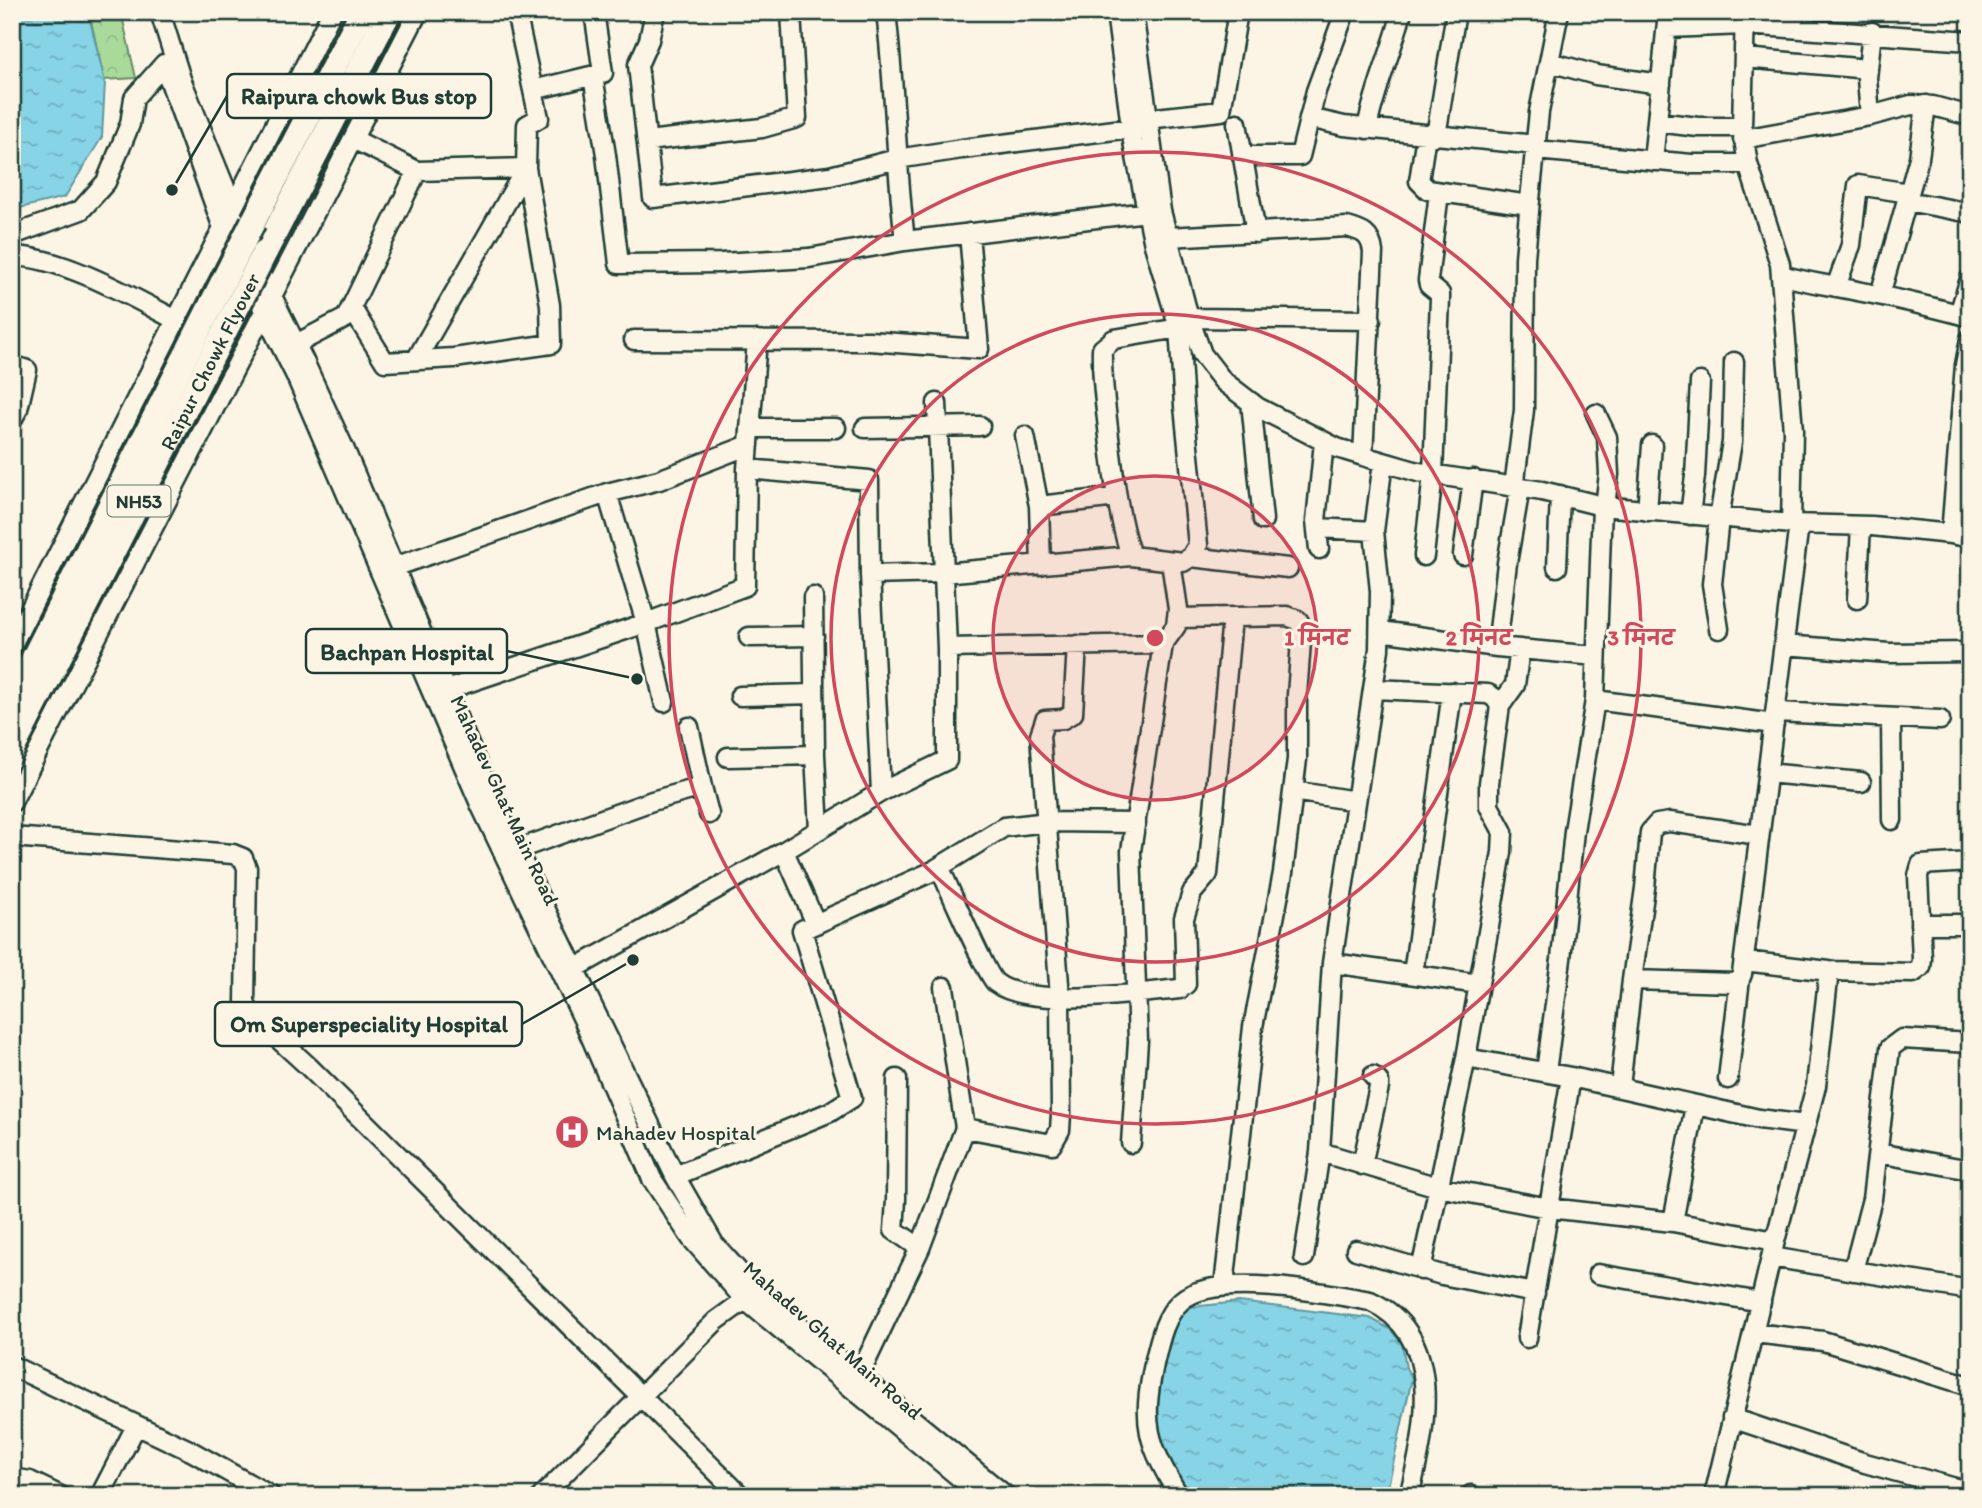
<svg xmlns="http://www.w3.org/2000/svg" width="1982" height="1508" viewBox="0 0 1982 1508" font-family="Itim,'Playpen Sans Deva',sans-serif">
<defs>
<pattern id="forest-crowns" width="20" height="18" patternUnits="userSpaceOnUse" patternTransform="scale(1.75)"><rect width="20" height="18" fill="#a9da9a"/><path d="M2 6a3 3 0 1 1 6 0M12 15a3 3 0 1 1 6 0" fill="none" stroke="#91bc85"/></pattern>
<pattern id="water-ripples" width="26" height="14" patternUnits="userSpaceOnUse" patternTransform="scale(1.75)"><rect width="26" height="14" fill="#87d4e6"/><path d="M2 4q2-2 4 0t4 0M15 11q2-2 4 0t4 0" fill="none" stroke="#6eadbb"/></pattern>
</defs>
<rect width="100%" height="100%" fill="#fcf5e5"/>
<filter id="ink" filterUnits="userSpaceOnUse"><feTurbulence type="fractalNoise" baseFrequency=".0143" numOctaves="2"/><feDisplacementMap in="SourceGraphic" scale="14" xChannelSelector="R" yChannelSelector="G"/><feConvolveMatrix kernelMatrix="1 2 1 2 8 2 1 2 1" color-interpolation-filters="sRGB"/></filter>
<g filter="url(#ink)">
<path fill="url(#forest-crowns)" stroke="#648c67" stroke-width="2" d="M 89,12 L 121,12 L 136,78 L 104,80 Z"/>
<path fill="url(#water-ripples)" stroke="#5d989f" stroke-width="2" d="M 12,12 L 88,12 L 105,82 L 102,137 L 65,197 L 12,210 Z
M 1239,1302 L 1370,1318 L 1390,1329 L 1402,1343 L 1406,1368 L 1412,1378 L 1386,1496 L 1182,1496 C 1168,1474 1149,1412 1151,1386 C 1153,1365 1162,1342 1167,1322 L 1190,1307 Z"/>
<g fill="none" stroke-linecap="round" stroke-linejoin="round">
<g stroke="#1f3d34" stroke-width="23">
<path id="minor" d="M 160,12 L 181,79 L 226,190 L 231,213 L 303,359 L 344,448 L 491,797 L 675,1176 L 714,1244 L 757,1292 L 1006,1496
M 655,12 L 649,40 L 638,65 L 653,198 L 830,176 L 897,159 L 962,149 L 1131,128
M 886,12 C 895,89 896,165 905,241
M 1133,12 L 1161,211 L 1189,318 L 1202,354 L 1223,381 L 1257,407 L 1337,448 L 1363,456 L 1418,472 L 1542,491 L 1602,506 L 1791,524 L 1872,526 L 1951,534 L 1970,538
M 1745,12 L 1742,127 L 1748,164 L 1780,264 L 1793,431 L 1791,524
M 1667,28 L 1745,25 L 1970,41
M 1744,58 L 1868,69
M 1550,62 L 1596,75 L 1661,84
M 168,76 L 223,228 L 259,297 L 264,312 L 295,374 L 480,804 L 583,1019 L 652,1179 L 691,1238 L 745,1300 L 982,1496
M 593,76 L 606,155 L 619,264 L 721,263 L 809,258 L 905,241 L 1147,212
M 533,90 L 603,73 L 594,12
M 1870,116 L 1867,78 L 1872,32
M 1309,118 L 1344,126 L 1536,145
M 1147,119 L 1221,111 L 1238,12
M 1657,122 L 1698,127 L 1742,127
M 1237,123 L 1256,233
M 1367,129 C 1374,89 1392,52 1402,12
M 1426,135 L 1419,181 L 1428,190 L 1529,205
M 1436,136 L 1456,12
M 353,139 L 417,171 L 526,168
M 1743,139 L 1870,116 L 1911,105 L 1933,106 L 1970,116
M 647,141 L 762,128 L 797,118 L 791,12
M 1535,150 L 1692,164 L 1748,164
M 1242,156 L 1300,156 L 1316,91 L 1345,12
M 1653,161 L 1668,12
M 1907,201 L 1970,213
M 12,232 L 21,232 L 81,210 L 106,182 L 130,124 L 134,98 L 164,64
M 1168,237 L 1347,227 C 1362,231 1371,234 1373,252 L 1363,456
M 12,256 C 63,257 132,297 176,320
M 1781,275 C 1808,283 1830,285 1857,291 C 1895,298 1932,307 1970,317
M 1836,287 L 1851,245 L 1858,185 L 1909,193
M 1880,295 L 1919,158 L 1926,105
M 351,307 L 385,362 L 454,358 L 551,344 L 550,305 L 526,168 L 527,125 L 539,118 L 516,12
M 1959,314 L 1970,279
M 634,340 L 869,341 L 979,349 L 969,233
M 296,344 L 346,318 L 417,171
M 416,360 L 526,168
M 12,365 L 27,370 L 18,409 L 12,420
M 1251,402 L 1263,520
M 1596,414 L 1607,437 L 1609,474 L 1605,506
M 750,428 L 836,428
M 865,428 L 980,426
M 1025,436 L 1039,506 L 1041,565
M 747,469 L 869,480 L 870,575 L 881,792
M 1514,487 L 1524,410 L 1525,258 L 1530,200 L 1539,112 L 1559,12
M 1039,506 L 1117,497
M 1647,511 L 1652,445
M 1690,515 L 1695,476 L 1700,382
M 1317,528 L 1374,531
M 1951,534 L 1965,365 L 1970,339
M 1319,549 L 1316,521 L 1324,442
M 1463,555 L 1473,479
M 1131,556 C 1118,517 1114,477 1109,437 C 1106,408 1101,379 1102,349 L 1114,339 L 1179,328 L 1189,318 L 1371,320
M 1424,556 L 1433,474 L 1440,298 L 1440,294 L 1429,285 L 1428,280 L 1439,193
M 1191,557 L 1288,568
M 394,567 L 607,493 L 659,480 L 749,445
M 1557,567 L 1560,495
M 870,575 L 943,573 L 1131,556 L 1183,562 L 1191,557 L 1198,545 L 1184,406 L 1179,328 L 1154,245 L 1133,142 L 1116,12
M 813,597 L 815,755 L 819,830
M 1857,599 L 1861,526
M 1177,618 L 1287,616 L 1298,620 L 1302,628 L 1297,695 L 1297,759 L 1283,873 L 1253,1027 L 1224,1286
M 1719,629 L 1712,584 L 1719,518 L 1732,442 L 1734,362
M 1380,631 L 1497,647 L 1596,656
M 749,637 L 814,636
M 12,645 L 332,12
M 1784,645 L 1889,653 L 1970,652
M 1497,647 L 1507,563 L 1520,488
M 947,648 L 1163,644
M 1373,689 L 1488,694 L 1495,698 L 1500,706 L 1489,783 L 1489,806 L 1503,832 L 1502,852 L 1466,1058 L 1421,1270
M 446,690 L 646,623 L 607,493
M 740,696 L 814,694
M 1595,700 L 1774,724
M 664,702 L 646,623 L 745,586 L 747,469 L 757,340
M 1500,706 L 1515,685 L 1520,649
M 1776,712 L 1940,720
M 1891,718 L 1892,820
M 728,757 L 815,755
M 1768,773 L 1861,782
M 702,787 L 709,814
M 1293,791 L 1356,801
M 12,802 L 418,12
M 12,837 L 233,854 L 243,858 L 247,868 L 245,1002 L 249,1012 L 308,1066 L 741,1496
M 516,850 L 652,801 L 702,787 L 689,727
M 784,851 L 816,924
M 936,869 L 1004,827 L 1048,822 L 1136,823
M 1920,924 L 1970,924
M 1744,961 L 1829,971 L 1913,973 L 1921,967 L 1922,959 L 1918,876 L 1921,865 L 1970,862
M 1332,963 L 1479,984
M 574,969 L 784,851 L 881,792 L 947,760 L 947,648 L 937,403
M 1413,974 L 1452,692
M 1632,980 L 1645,888 L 1650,832 L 1657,824 L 1670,822 L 1759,835
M 944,987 L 965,1128 L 1052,1144 L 1060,1130 L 1061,1114 L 1060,997 L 1040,735 L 1045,720 L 1063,719 L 1073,713 L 1077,645
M 1466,1058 L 1571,1077 L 1759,1119 L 1806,1125
M 1546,1072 L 1561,959 L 1574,831 L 1595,700 L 1602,506
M 897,1079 L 896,1200 L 894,1230 L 920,1248
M 1728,1079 L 1740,979
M 1620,1087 L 1632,980 L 1734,983 L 1740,979 L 1742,974 L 1799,524
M 1131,1143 L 1138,1041 L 1131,851 L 1163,644 L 1176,626 L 1178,609 L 1171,562
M 1320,1152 L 1438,1187 L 1549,1208 L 1673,1222 L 1775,1241
M 1878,1153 L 1970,1170
M 1362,1165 L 1379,1087 L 1379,1082 L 1373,1076
M 675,1176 L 830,1112 L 852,1098 L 802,930 L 940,868 C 948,886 987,976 996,983 C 1029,1009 1138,993 1180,989 L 1186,984 L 1184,918 L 1192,893 L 1208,874 L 1232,618
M 1673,1222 L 1695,1106
M 1356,1250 L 1442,1275 L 1535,1293
M 1304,1257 L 1320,1152 L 1332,963 L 1379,649 L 1380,591 L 1374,531 L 1383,462
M 1771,1257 L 1970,1290
M 1853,1271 L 1872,1199 L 1890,1048 L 1902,1039 L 1970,1043
M 1598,1274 L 1761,1302
M 1754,1333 L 1823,1341 L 1970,1386
M 1527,1338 L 1571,1077
M 12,1366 L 191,1451 L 271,1496
M 859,1376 L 920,1248 L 965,1128
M 1732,1418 L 1865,1463 L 1970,1492
M 12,1478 L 30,1481 L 61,1496
M 100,1496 L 136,1426
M 542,1496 L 716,1321 L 745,1300
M 1179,1496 C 1148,1443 1141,1425 1154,1364 C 1159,1343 1164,1316 1181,1301 C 1214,1271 1328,1293 1370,1301 C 1446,1336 1426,1430 1409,1496
M 1471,1496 L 1471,1495
M 1714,1496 L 1775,1241 L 1816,1086 L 1829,971"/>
</g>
<g stroke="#1f3d34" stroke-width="30">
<path id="highway" d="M 253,222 L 362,12
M 265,252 L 389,12"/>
</g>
<use href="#minor" stroke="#fcf5e5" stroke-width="18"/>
<use href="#highway" stroke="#fcf5e5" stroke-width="24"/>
<g stroke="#1f3d34" stroke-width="30" stroke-linecap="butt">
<g id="highway-bridge">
<path d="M 12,701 L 253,222"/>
<path id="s1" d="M 12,750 L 265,252"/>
</g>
</g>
<use href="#highway-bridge" stroke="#fcf5e5" stroke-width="24"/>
</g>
</g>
<circle cx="1155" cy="638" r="162" fill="#d1495b" fill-opacity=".12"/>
<g fill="none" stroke="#d1495b" stroke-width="3.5">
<circle cx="1155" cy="638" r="162"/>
<circle cx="1155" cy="638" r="324"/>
<circle cx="1155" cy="638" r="486"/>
</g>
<defs>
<g id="hospital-disc" transform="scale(1.75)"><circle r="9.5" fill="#d1495b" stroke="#fcf5e5"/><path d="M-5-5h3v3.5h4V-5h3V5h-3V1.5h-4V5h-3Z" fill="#fff"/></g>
</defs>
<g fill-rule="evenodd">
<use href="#hospital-disc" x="572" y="1132"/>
</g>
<g text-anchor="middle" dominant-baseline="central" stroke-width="6" stroke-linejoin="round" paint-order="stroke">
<rect fill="#fcf5e5" stroke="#617469" stroke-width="2" x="107.5" y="485.5" width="63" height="31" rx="5"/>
<g font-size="19" font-weight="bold" fill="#1f3d34">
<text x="139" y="501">NH53</text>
</g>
<g font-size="21" fill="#1f3d34" stroke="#fcf5e5">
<text stroke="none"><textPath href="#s1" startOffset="436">Raipur Chowk Flyover</textPath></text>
<text transform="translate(505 800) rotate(65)">Mahadev Ghat Main Road</text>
<text transform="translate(833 1340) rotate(41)">Mahadev Ghat Main Road</text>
</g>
<g font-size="21" fill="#1f3d34" stroke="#fcf5e5" text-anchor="start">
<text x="596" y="1132">Mahadev Hospital</text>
</g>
</g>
<circle cx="1155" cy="638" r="10" fill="#d1495b" stroke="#fcf5e5" stroke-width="3.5"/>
<g font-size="21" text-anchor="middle" font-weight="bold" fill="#d1495b" stroke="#fcf5e5" stroke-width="6" stroke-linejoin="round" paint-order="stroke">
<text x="1317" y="645">1 मिनट</text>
<text x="1479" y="645">2 मिनट</text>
<text x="1641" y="645">3 मिनट</text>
</g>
<path fill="none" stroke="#1f3d34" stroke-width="2.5" d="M172 190L227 96M637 679L507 651M633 960L522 1024"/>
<g fill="#1f3d34" stroke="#fcf5e5" stroke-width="2.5">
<circle cx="172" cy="190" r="7"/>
<circle cx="637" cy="679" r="7"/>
<circle cx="633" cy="960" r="7"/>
</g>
<g fill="#fcf5e5" stroke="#1f3d34" stroke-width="2.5">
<rect x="227" y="74" width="264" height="44" rx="7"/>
<rect x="306" y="629" width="201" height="44" rx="7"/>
<rect x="215" y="1002" width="307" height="44" rx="7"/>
</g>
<g font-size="23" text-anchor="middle" font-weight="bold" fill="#1f3d34">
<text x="359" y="104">Raipura chowk Bus stop</text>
<text x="407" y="660">Bachpan Hospital</text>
<text x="369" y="1032">Om Superspeciality Hospital</text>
</g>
<rect width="1982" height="1508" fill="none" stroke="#fcf5e5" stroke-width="42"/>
<rect x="21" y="21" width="1940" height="1466" fill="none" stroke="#1f3d34" stroke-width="2.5" filter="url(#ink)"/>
</svg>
